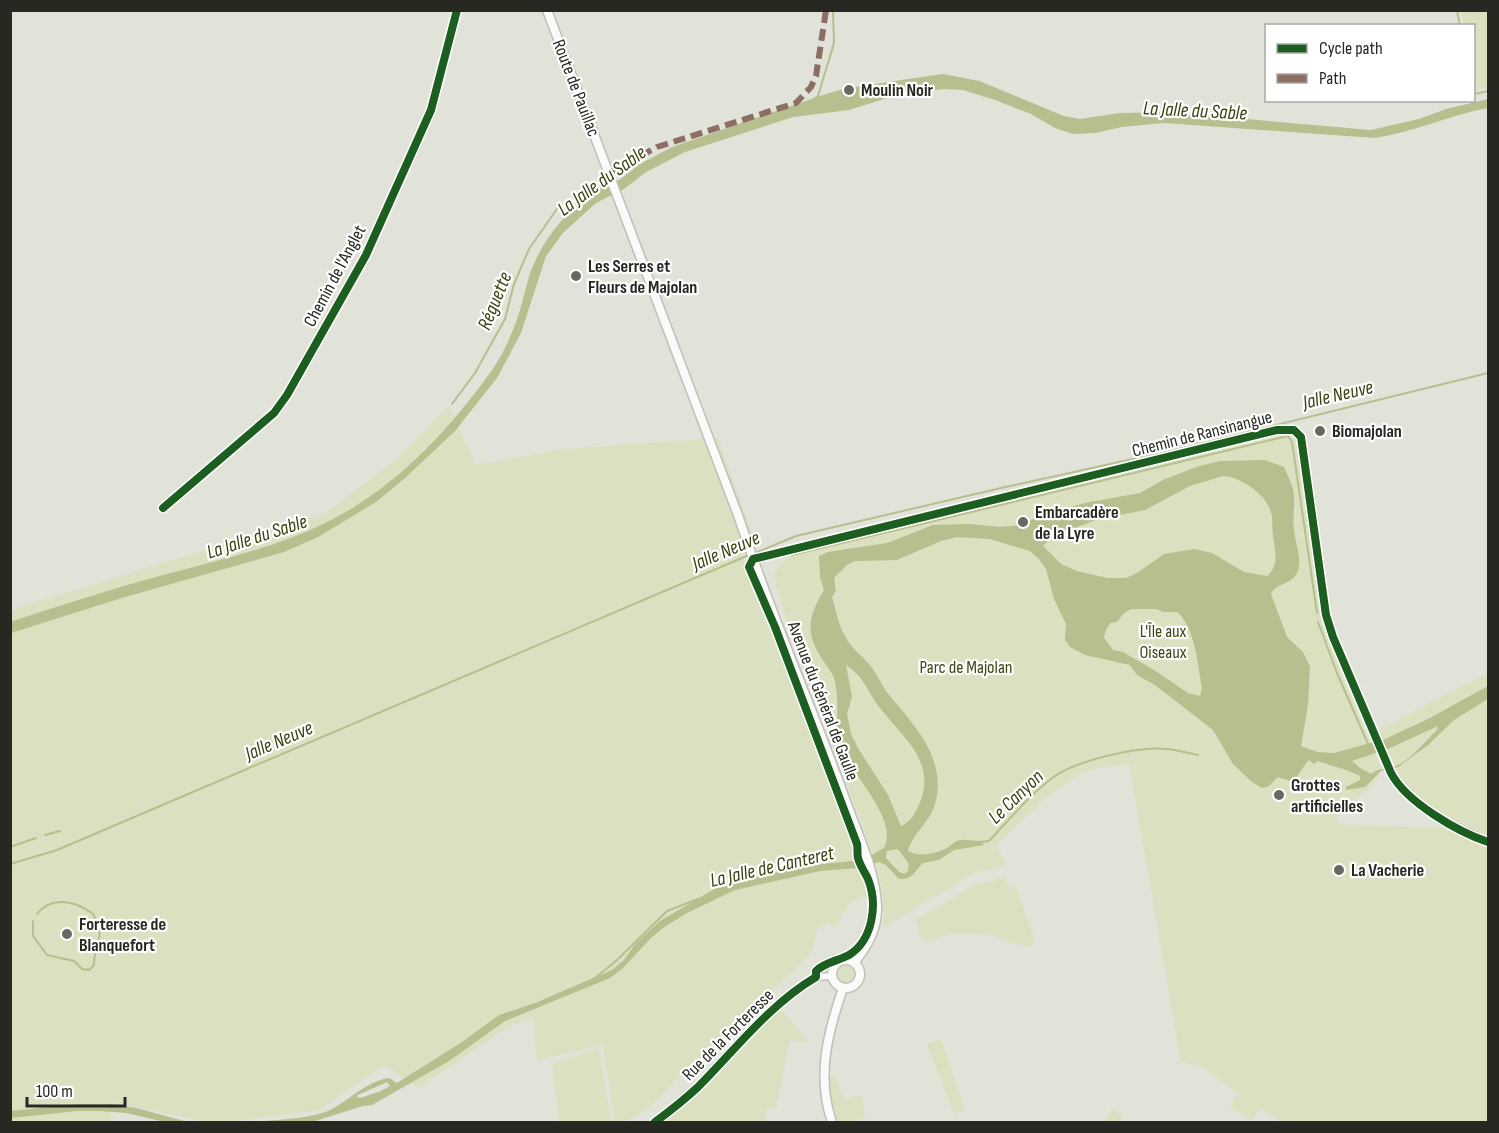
<svg xmlns="http://www.w3.org/2000/svg" width="1499" height="1133" viewBox="0 0 1499 1133" font-family="'Sofia Sans Condensed',sans-serif">
<rect width="100%" height="100%" fill="#e1e3d9"/>
<path fill="#dae0c0" d="M 1461,11 L 1488,11 L 1488,87 L 1477,89 L 1474,71 L 1474,26 L 1464,25 Z
M 449,406 L 476,465 L 565,449 L 718,438 L 754,540 L 738,546 L 762,608 L 774,630 L 855,847 C 855,865 866,878 869,896 L 851,901 L 836,927 L 827,923 L 817,929 L 811,953 L 792,973 L 767,994 L 675,1081 C 660,1098 638,1123 615,1122 L 603,1045 L 537,1060 L 533,1017 L 506,1028 L 418,1088 L 385,1065 L 319,1110 L 228,1122 L 208,1122 L 113,1102 L 110,1122 L 11,1122 L 11,610 L 326,513 L 395,461 Z
M 1285,432 L 1293,434 L 1297,441 L 1323,623 L 1342,676 L 1380,765 C 1380,788 1361,796 1341,804 L 1336,821 L 1347,825 L 1445,828 L 1446,817 L 1418,796 L 1402,779 L 1378,730 L 1488,673 L 1488,1122 L 1282,1122 L 1260,1108 L 1252,1120 L 1230,1108 L 1238,1094 L 1242,1095 L 1198,1065 L 1181,1062 L 1129,764 C 1114,766 1098,767 1083,773 C 1057,784 1018,825 996,845 L 1007,866 L 974,873 L 884,927 L 883,896 L 877,865 L 875,864 L 871,855 L 873,854 L 795,645 L 777,589 L 774,575 L 780,565 L 794,552 Z
M 1005,876 L 1008,888 L 1016,886 L 1035,941 L 1030,947 L 1013,943 L 993,935 L 975,934 L 950,934 L 926,942 L 919,934 L 916,920 L 976,884 L 992,882 Z
M837 975a9 9 0 1 1 18 0a9 9 0 1 1-18 0Z
M 781,1010 L 809,1042 L 790,1040 L 776,1109 L 767,1108 L 764,1122 L 663,1122 L 700,1092 L 763,1024 Z
M 941,1039 L 965,1110 L 954,1114 L 927,1044 Z
M 598,1048 L 611,1122 L 559,1122 L 552,1064 Z
M 835,1076 L 845,1101 L 862,1095 L 865,1116 L 852,1122 L 838,1122 L 830,1097 L 829,1077 Z
M 1112,1109 L 1123,1116 L 1119,1122 L 1104,1122 Z"/>
<path fill="#b6bf8d" fill-rule="evenodd" d="M 943,74 L 979,81 L 1064,116 L 1080,119 L 1119,113 L 1166,112 L 1371,130 L 1419,119 L 1446,109 L 1488,99 L 1488,108 C 1450,115 1414,132 1375,138 L 1164,123 L 1122,127 L 1095,133 L 1073,134 L 1055,128 L 1031,114 L 995,100 L 963,90 L 942,89 L 884,99 L 849,110 L 793,117 L 685,152 L 646,172 L 624,189 L 596,203 L 563,233 L 546,256 L 521,333 L 497,378 L 455,431 L 405,478 L 376,502 L 318,537 L 284,552 L 125,597 L 11,633 L 10,622 C 61,605 112,589 163,575 C 220,560 279,547 331,520 C 396,487 448,431 490,373 C 505,352 515,328 522,303 C 526,290 528,276 534,264 C 546,235 569,209 594,191 L 594,188 L 619,180 L 640,164 L 672,147 L 823,95 L 847,88 Z
M 1264,460 L 1284,467 C 1287,474 1291,482 1293,489 C 1296,502 1292,516 1294,530 C 1295,543 1304,563 1296,575 C 1289,585 1276,583 1271,594 L 1287,637 L 1303,652 L 1310,667 L 1308,705 L 1301,746 L 1317,752 L 1334,753 L 1385,739 L 1428,719 L 1488,686 L 1488,699 L 1454,720 L 1428,745 L 1398,767 L 1381,771 L 1365,787 L 1346,790 L 1346,787 L 1360,780 L 1360,776 C 1346,769 1332,766 1318,761 L 1314,764 L 1309,760 L 1307,762 L 1293,782 L 1278,777 L 1269,786 L 1262,788 L 1252,782 L 1233,764 L 1213,730 L 1155,685 L 1137,675 L 1130,665 L 1085,655 L 1070,647 L 1065,640 L 1066,624 L 1054,599 L 1046,569 L 1039,559 L 1030,551 L 990,539 L 957,537 L 941,541 L 897,560 L 855,561 L 847,565 L 834,578 L 836,591 L 832,597 C 836,610 838,624 845,636 C 851,648 860,654 869,664 C 876,672 880,682 886,691 C 910,721 943,752 937,795 C 934,821 912,832 908,851 C 917,857 936,854 945,849 C 950,847 952,843 957,841 C 964,838 973,841 981,841 L 984,845 L 954,850 L 939,860 L 923,863 C 915,870 913,880 899,879 L 886,865 L 879,862 L 858,868 L 820,871 L 735,890 L 685,914 L 663,928 L 651,938 L 622,969 L 610,978 L 505,1021 L 449,1061 L 372,1105 L 363,1106 L 312,1122 L 250,1122 C 272,1120 309,1119 328,1111 C 348,1102 366,1081 389,1078 L 397,1083 L 462,1042 L 499,1015 L 535,1003 L 612,970 L 624,960 L 635,944 L 660,921 L 716,888 L 802,866 L 863,860 L 884,848 C 898,823 859,780 846,759 C 831,735 841,707 835,682 C 834,674 828,668 824,662 C 805,633 807,619 824,590 L 820,577 L 819,556 L 828,552 L 887,543 L 933,525 L 969,524 L 1001,527 L 1020,525 L 1049,512 L 1090,502 L 1140,493 L 1163,480 L 1199,466 L 1221,461 ZM 1223,476 C 1241,477 1266,494 1271,512 C 1273,519 1272,528 1273,536 C 1275,550 1280,565 1267,576 L 1244,572 L 1212,553 L 1194,549 L 1164,554 L 1137,573 L 1126,578 L 1107,578 L 1077,571 L 1061,564 L 1043,546 L 1049,540 L 1080,526 L 1099,519 L 1145,510 L 1190,486 ZM 1131,609 L 1156,609 L 1164,612 L 1178,612 C 1196,632 1197,662 1202,688 L 1200,696 L 1188,693 L 1154,670 L 1123,652 L 1113,650 L 1104,638 L 1105,632 L 1110,623 L 1117,622 L 1124,613 ZM 846,665 C 864,676 868,693 880,708 C 903,738 938,762 919,805 C 915,813 910,823 901,826 L 888,795 L 858,748 L 851,734 L 847,714 L 852,697 ZM 1438,726 L 1437,730 C 1425,741 1413,758 1398,765 C 1388,769 1380,767 1371,774 L 1360,768 L 1352,761 L 1388,749 ZM 898,849 L 909,864 L 908,871 L 904,874 L 899,872 L 886,858 L 887,851 ZM 387,1082 L 390,1086 L 381,1091 L 360,1098 L 356,1096 Z
M 77,1104 L 112,1104 L 136,1108 L 188,1122 L 165,1122 L 126,1113 L 100,1111 L 77,1111 L 11,1118 L 11,1111 Z"/>
<g fill="none" stroke-linecap="round" stroke-linejoin="round">
<path stroke="#b6bf8d" stroke-width="2" d="M 1457,10 L 1460,26
M 1474,92 L 1474,94 L 1488,91
M 810,102 L 818,96 L 834,43 L 833,12 L 836,10
M 741,124 L 755,119
M 452,404 L 475,373 L 505,319 L 514,284 L 529,249 L 559,206
M 755,553 L 796,536 L 1001,488 L 1187,447 L 1488,373
M 792,555 L 1288,436 L 1292,442 L 1317,613
M 1318,622 L 1337,673 L 1368,744
M 45,835 L 60,831
M 981,842 L 989,841 C 1010,819 1030,794 1055,776 C 1079,760 1138,746 1167,749 C 1177,750 1188,753 1198,755
M 10,847 L 36,838
M 10,864 L 57,850 L 749,555
M 33,921 L 33,936 L 47,955 L 74,961 L 82,969 L 89,970 L 94,965 C 94,942 107,940 93,914 C 76,901 51,895 37,914
M 590,982 L 616,961 L 667,911 L 698,899"/>
<g stroke="#bebfb8" stroke-width="9">
<path id="minor" d="M 163,508 L 274,413 L 287,395 L 366,255 L 431,110 L 457,10
M 753,559 L 1277,430 L 1294,430 L 1301,437 L 1326,615 L 1333,637 L 1394,778 L 1415,800 L 1441,820
M 655,1122 L 698,1086 L 747,1034 L 779,1004 L 816,977 L 832,976"/>
</g>
<g stroke="#bebfb8" stroke-width="10">
<path id="tertiary" d="M 1441,820 L 1488,842"/>
</g>
<g stroke="#bebfb8" stroke-width="11">
<path id="secondary" d="M 547,10 L 739,518 C 770,612 810,703 844,796 C 856,831 875,868 877,905 C 878,929 868,945 854,963
M832 974a14 14 0 1 1 28 0a14 14 0 1 1-28 0Z
M 832,1122 C 816,1076 828,1032 843,988"/>
</g>
<use href="#minor" stroke="#fafbf9" stroke-width="6"/>
<use href="#tertiary" stroke="#fafbf9" stroke-width="8"/>
<use href="#secondary" stroke="#fafbf9" stroke-width="8"/>
<path stroke="#8d6e63" stroke-width="6" stroke-dasharray="12 6" stroke-linecap="butt" d="M 609,173 L 657,147 L 796,103 L 811,87 L 816,76 L 826,10"/>
<g stroke="#fff" stroke-width="11">
<path id="cycleway" d="M 163,508 L 274,413 L 287,395 L 366,255 L 431,110 L 457,10
M 655,1122 C 670,1111 684,1100 698,1087 C 736,1049 769,1005 816,977 L 816,971 C 825,962 838,961 849,955 C 873,940 878,904 868,879 C 865,872 860,866 858,858 C 857,854 858,849 857,844 L 775,627 L 749,567 L 753,559 L 1277,430 L 1294,430 L 1301,437 L 1326,615 L 1333,637 L 1391,773 C 1406,802 1458,832 1488,842"/>
</g>
<use href="#cycleway" stroke="#1b5e20" stroke-width="8"/>
</g>
<g fill="#676961" stroke="#fff" stroke-width="2">
<circle cx="849" cy="90" r="6"/>
<circle cx="576" cy="276" r="6"/>
<circle cx="1320" cy="431" r="6"/>
<circle cx="1023" cy="522" r="6"/>
<circle cx="1279" cy="795" r="6"/>
<circle cx="1339" cy="870" r="6"/>
<circle cx="67" cy="934" r="6"/>
</g>
<g text-anchor="middle" dominant-baseline="central" stroke-width="4.5" stroke-linejoin="round" paint-order="stroke">
<g font-size="18" fill="#262821" stroke="#fff">
<text transform="translate(576 88) rotate(69)">Route de Pauillac</text>
<text transform="translate(335 276) rotate(-62)">Chemin de l'Anglet</text>
<text transform="translate(1202 434) rotate(-14)">Chemin de Ransinangue</text>
<text transform="translate(823 701) rotate(69)">Avenue du Général de Gaulle</text>
<text transform="translate(728 1035) rotate(-45)">Rue de la Forteresse</text>
</g>
<g font-size="18" font-weight="bold" fill="#262821" stroke="#fff" text-anchor="start">
<text x="861" y="90">Moulin Noir</text>
<text x="588" y="266">Les Serres et<tspan x="588" dy="21">Fleurs de Majolan</tspan></text>
<text x="1332" y="431">Biomajolan</text>
<text x="1035" y="512">Embarcadère<tspan x="1035" dy="21">de la Lyre</tspan></text>
<text x="1291" y="785">Grottes<tspan x="1291" dy="21">artificielles</tspan></text>
<text x="1351" y="870">La Vacherie</text>
<text x="79" y="924">Forteresse de<tspan x="79" dy="21">Blanquefort</tspan></text>
</g>
<g font-size="18" fill="#3f4513" stroke="#fff">
<text x="1163" y="631">L'Île aux<tspan x="1163" dy="21">Oiseaux</tspan></text>
<text x="966" y="667">Parc de Majolan</text>
</g>
<g font-size="20" font-style="italic" fill="#3b420f" stroke="#fff">
<text transform="translate(1195 111) rotate(3)">La Jalle du Sable</text>
<text transform="translate(602 181) rotate(-36)">La Jalle du Sable</text>
<text transform="translate(495 301) rotate(-68)">Réguette</text>
<text transform="translate(1338 395) rotate(-13)">Jalle Neuve</text>
<text transform="translate(257 537) rotate(-18)">La Jalle du Sable</text>
<text transform="translate(726 551) rotate(-23)">Jalle Neuve</text>
<text transform="translate(279 741) rotate(-23)">Jalle Neuve</text>
<text transform="translate(1016 797) rotate(-44)">Le Canyon</text>
<text transform="translate(772 867) rotate(-13)">La Jalle de Canteret</text>
</g>
</g>
<rect width="1499" height="1133" fill="none" stroke="#262821" stroke-width="24"/>
<rect x="1265" y="24" width="210" height="78" fill="#ffffff" stroke="#a8a9a6" stroke-width="1.5"/>
<rect x="1277" y="44" width="30" height="9" fill="#1b5e20" stroke="#a8a9a6" stroke-width="1.5"/>
<text x="1319" y="54" font-size="18" fill="#262821">Cycle path</text>
<rect x="1277" y="74" width="30" height="9" fill="#8d6e63" stroke="#a8a9a6" stroke-width="1.5"/>
<text x="1319" y="84" font-size="18" fill="#262821">Path</text>
<path d="M27 1097v9h98v-9" fill="none" stroke="#262821" stroke-width="3"/>
<text x="36" y="1097" font-size="18" fill="#262821" stroke="#ffffff" stroke-width="4.5" paint-order="stroke">100 m</text>
</svg>
